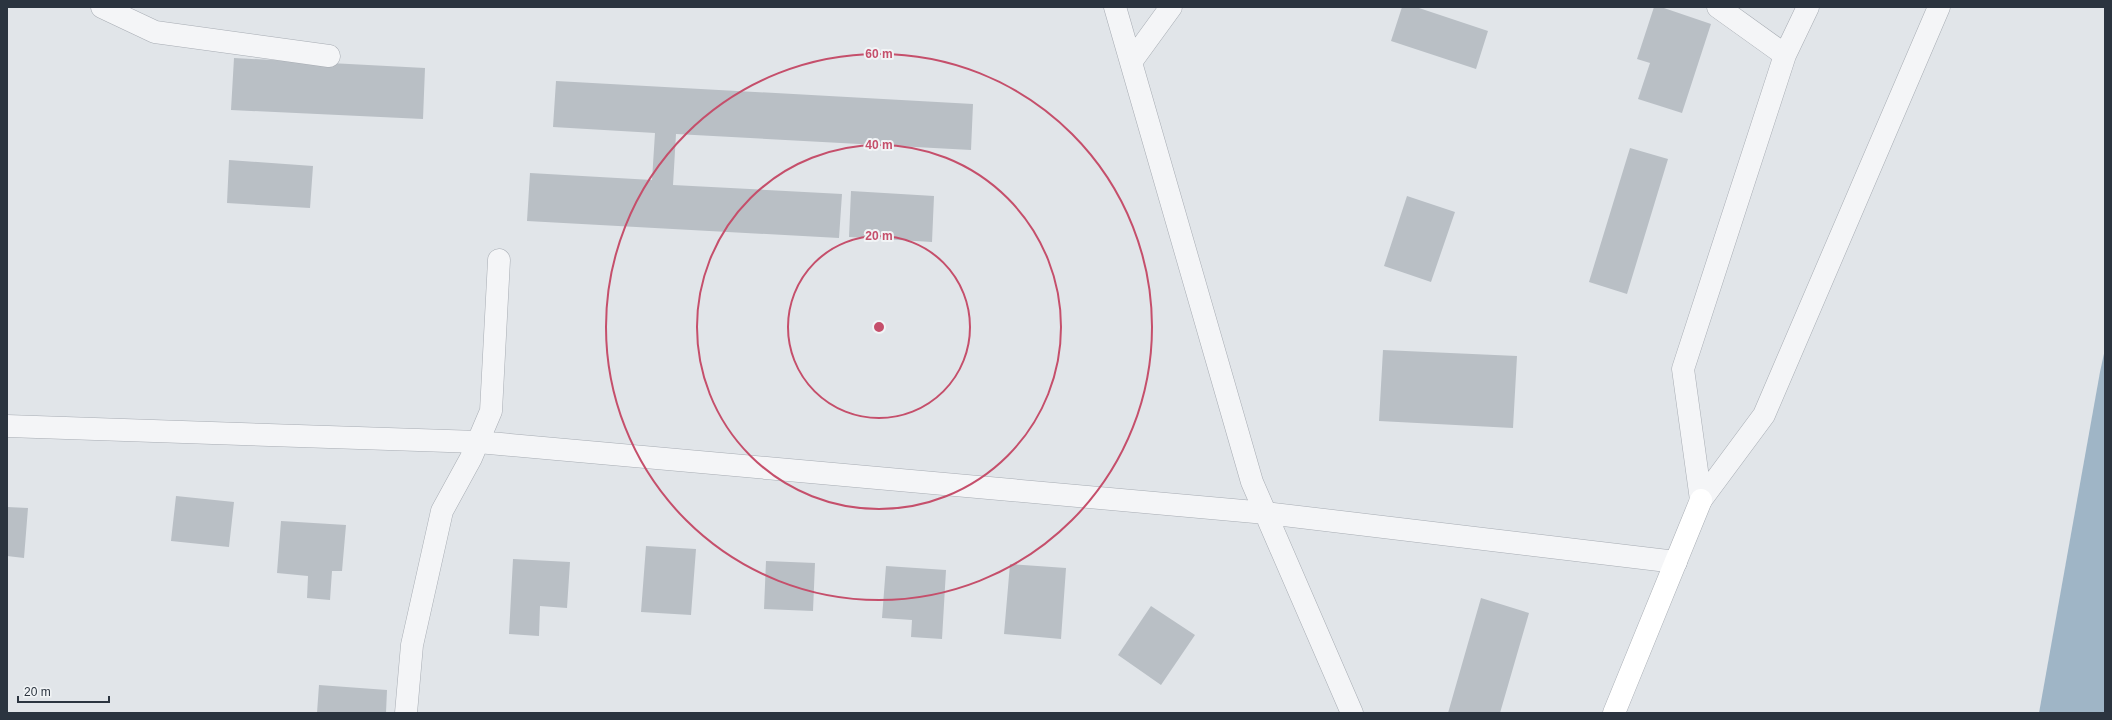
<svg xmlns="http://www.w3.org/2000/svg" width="2112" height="720" viewBox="0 0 2112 720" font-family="Arial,sans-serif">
<rect width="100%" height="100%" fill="#e1e5e9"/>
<path fill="#9fb5c6" d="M 2105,349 L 2105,713 L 2039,713 L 2100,372 Z"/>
<path fill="#b9bfc5" d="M 1402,7 L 1416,7 L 1488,31 L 1476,69 L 1391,41 Z
M 1654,7 L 1661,7 L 1711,24 L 1682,113 L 1638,99 L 1650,63 L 1637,59 Z
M 234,58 L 425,68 L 423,119 L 231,110 Z
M 556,81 L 973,104 L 971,150 L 676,134 L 673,185 L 842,194 L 839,238 L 527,221 L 530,173 L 652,180 L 655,133 L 553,127 Z
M 1630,148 L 1668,159 L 1627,294 L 1589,282 Z
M 229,160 L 313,166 L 310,208 L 227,203 Z
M 851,191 L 934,196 L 932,242 L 849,237 Z
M 1407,196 L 1455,212 L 1431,282 L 1384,266 Z
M 1383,350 L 1517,356 L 1513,428 L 1379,421 Z
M 176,496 L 234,502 L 229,547 L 171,541 Z
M 7,507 L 28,508 L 24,558 L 7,556 Z
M 281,521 L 346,525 L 342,571 L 332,571 L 330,600 L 307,598 L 308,576 L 277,573 Z
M 646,546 L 696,549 L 691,615 L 641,612 Z
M 513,559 L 570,562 L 567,608 L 540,606 L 539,636 L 509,634 Z
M 766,561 L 815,563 L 813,611 L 764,609 Z
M 1010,564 L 1066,568 L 1061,639 L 1004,634 Z
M 886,566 L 946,570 L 942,639 L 911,637 L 912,620 L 882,618 Z
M 1481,598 L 1529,613 L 1500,713 L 1448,713 Z
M 1151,606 L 1195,635 L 1161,685 L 1118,655 Z
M 319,685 L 387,690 L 386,713 L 317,713 Z"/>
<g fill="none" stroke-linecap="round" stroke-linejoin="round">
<g stroke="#a7acb3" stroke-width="23">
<path id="street" d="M 102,7 L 155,32 L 329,56
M 1115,7 L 1252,482 L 1352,713
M 1718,7 L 1785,55
M 1131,62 L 1171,7
M 7,426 L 478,442 L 1266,513 L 1676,562
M 1701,500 L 1764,415 L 1939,7
M 1701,500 L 1683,369 L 1785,55 L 1808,7
M 406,713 L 412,645 L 442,511 L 471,458 L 491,411 L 499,260"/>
</g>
<g stroke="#a7acb3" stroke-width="23">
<path id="secondary" d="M 1614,713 L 1701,500"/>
</g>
<use href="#street" stroke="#f4f5f7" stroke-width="22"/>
<use href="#secondary" stroke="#fff" stroke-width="22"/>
</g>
<g fill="none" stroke="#c54f6b" stroke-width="2">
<circle cx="879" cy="327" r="91"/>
<circle cx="879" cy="327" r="182"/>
<circle cx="879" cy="327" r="273"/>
</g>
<circle cx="879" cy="327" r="6" fill="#c54f6b" stroke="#f1f4f6" stroke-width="2"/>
<g font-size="12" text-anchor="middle" font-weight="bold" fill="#c54f6b" stroke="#f1f4f6" stroke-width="4" stroke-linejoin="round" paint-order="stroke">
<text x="879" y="58">60 m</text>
<text x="879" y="149">40 m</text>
<text x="879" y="240">20 m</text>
</g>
<rect width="2112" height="720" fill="none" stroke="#2b343f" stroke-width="16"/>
<path d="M18 696v6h91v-6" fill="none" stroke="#2b343f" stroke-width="2"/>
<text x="24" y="696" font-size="12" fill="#2b343f" stroke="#f1f4f6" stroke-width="3" paint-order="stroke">20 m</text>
</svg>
